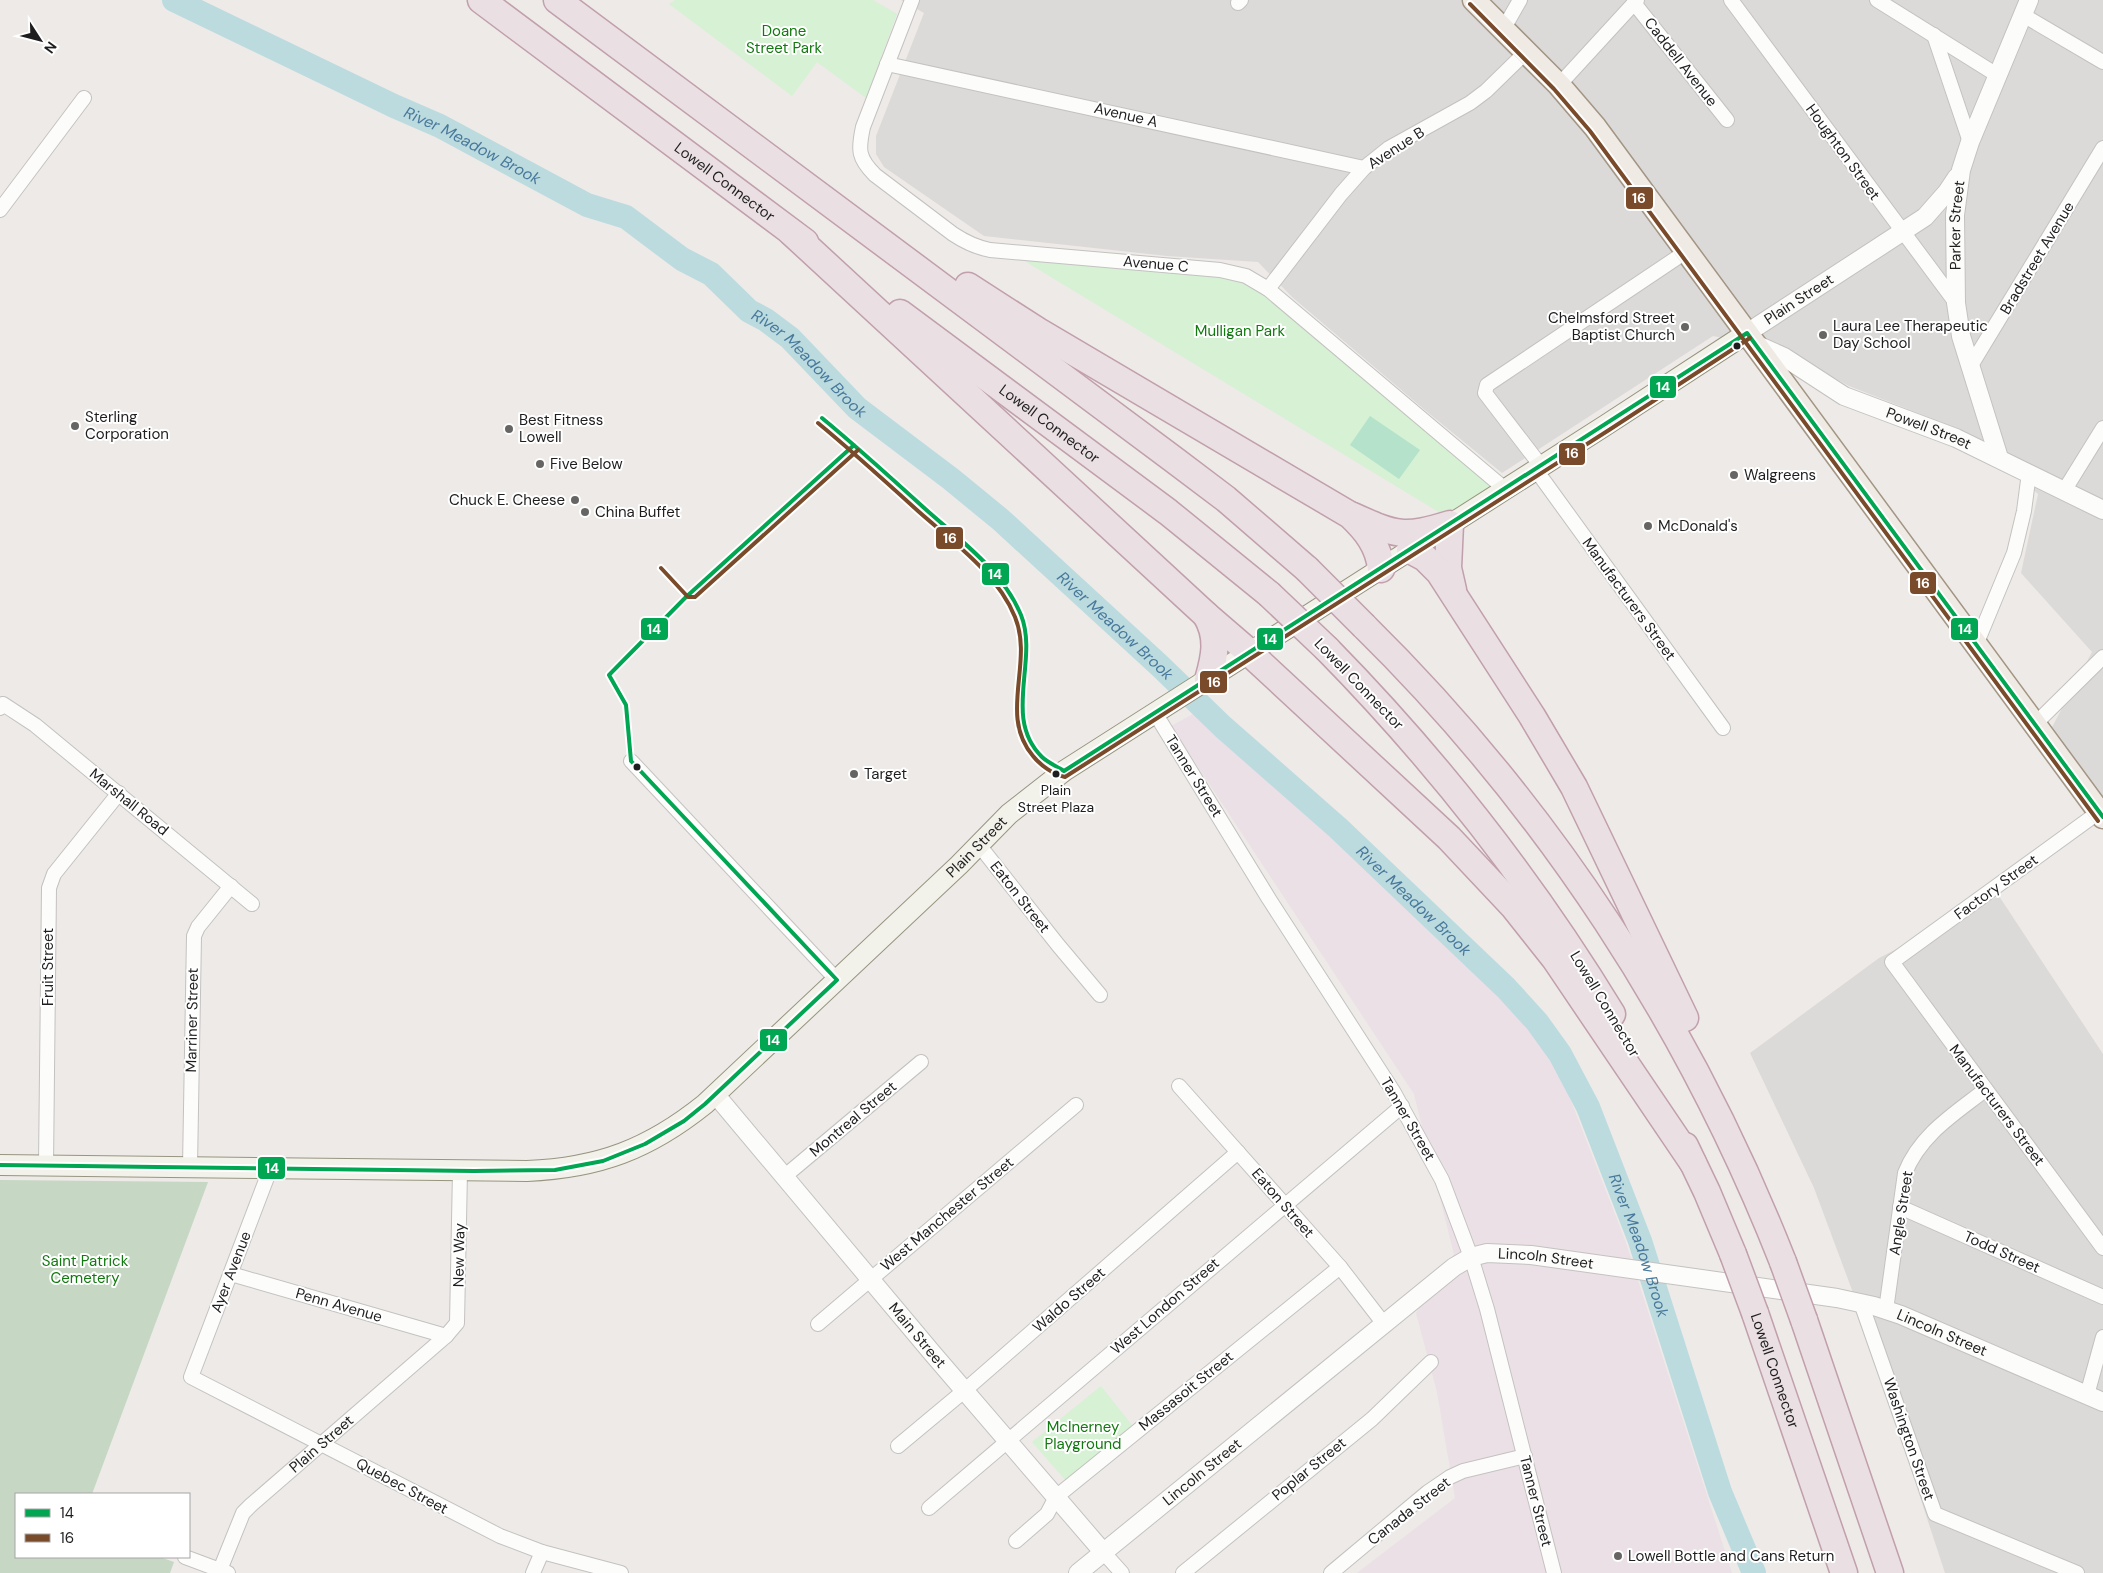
<svg xmlns="http://www.w3.org/2000/svg" width="2103" height="1573" viewBox="0 0 2103 1573" font-family="'DM Sans',sans-serif">
<rect width="100%" height="100%" fill="#edeae7"/>
<path fill="#dcdad8" d="M 901,0 L 2103,0 L 2103,798 L 2051,729 L 2092,652 L 2021,573 L 2038,494 L 1966,432 L 1849,386 L 1782,350 L 1713,336 L 1502,473 L 1426,411 L 1292,297 L 1258,262 L 1167,256 L 984,236 L 884,167 L 876,154 L 876,136 L 924,13 Z
M 1999,896 L 2103,1054 L 2103,1573 L 1945,1573 L 1852,1290 L 1814,1188 L 1750,1053 L 1879,958 Z"/>
<path fill="#eae0e6" d="M 1195,713 L 1372,874 L 1499,994 L 1557,1065 L 1625,1240 L 1732,1573 L 1357,1573 L 1455,1498 L 1437,1392 L 1416,1313 L 1454,1254 L 1414,1094 L 1171,726 Z"/>
<path fill="#c6d7c4" d="M 0,1180 L 208,1182 L 92,1494 L 16,1494 L 16,1557 L 160,1557 L 174,1562 L 170,1573 L 0,1573 Z"/>
<path fill="#d6f1d3" d="M 675,0 L 873,0 L 897,14 L 866,98 L 817,62 L 792,96 L 669,4 Z
M 1008,251 L 1246,276 L 1505,489 L 1447,517 Z
M 1101,1386 L 1135,1429 L 1068,1483 L 1032,1442 Z"/>
<path fill="#b4e2ca" d="M 1370,416 L 1420,450 L 1399,479 L 1350,445 Z"/>
<g fill="none" stroke-linecap="round" stroke-linejoin="round">
<path stroke="#bcdbdf" stroke-width="24" id="s1" d="M 174,0 L 394,106 L 440,126 L 587,205 L 626,217 L 682,259 L 711,274 L 749,311 L 766,320 L 790,338 L 857,408 L 951,479 L 1001,520 L 1160,666 L 1223,727 L 1338,828 L 1506,988 L 1537,1022 L 1560,1054 L 1588,1107 L 1640,1241 L 1720,1492 L 1754,1573"/>
<g stroke="#c4c2c1" stroke-width="16">
<g id="minor">
<path d="M 912,0 L 863,127 C 858,150 858,158 875,175 L 953,234 C 965,242 975,247 990,250 L 1220,270 L 1246,276 L 1268,289 L 1505,489"/>
<path d="M 1731,0 L 1956,303"/>
<path d="M 1877,0 L 1997,75"/>
<path d="M 1238,3 L 1241,0"/>
<path d="M 1634,3 L 1727,120"/>
<path d="M 2023,15 L 2103,62"/>
<path d="M 1504,28 L 1520,0"/>
<path d="M 1934,35 L 1970,142"/>
<path d="M 887,64 L 1364,168"/>
<path d="M 1559,85 L 1637,0"/>
<path d="M 0,210 L 84,98"/>
<path d="M 1268,289 L 1341,194 L 1364,168 L 1389,148 L 1470,103 L 1486,91 L 1526,52"/>
<path d="M 1970,367 L 2103,148"/>
<path d="M 1541,466 L 1485,393 L 1487,385 L 1687,251"/>
<path d="M 1536,470 L 1723,728"/>
<path d="M 2064,491 L 2103,428"/>
<path d="M 1976,645 L 2014,553 L 2024,511 L 2029,473"/>
<path d="M 0,708 L 3,704 L 35,725 L 252,904"/>
<path d="M 1155,713 L 1269,899 L 1393,1091 L 1442,1180 L 1471,1257 L 1487,1309 L 1554,1573"/>
<path d="M 2035,724 L 2103,657"/>
<path d="M 631,761 L 837,980"/>
<path d="M 2099,812 L 1892,962 L 2103,1248"/>
<path d="M 979,845 L 1058,945 L 1100,995"/>
<path d="M 1179,1086 L 1340,1267 L 1384,1324"/>
<path d="M 46,1165 L 49,888 L 54,874 L 119,793"/>
<path d="M 190,1167 L 194,936 L 198,927 L 231,886"/>
<path d="M 271,1167 L 191,1377 L 500,1536 L 542,1552 L 621,1573"/>
<path d="M 785,1176 L 921,1062"/>
<path d="M 1900,1207 L 2103,1297"/>
<path d="M 231,1274 L 446,1336"/>
<path d="M 1861,1303 L 1935,1514 L 2077,1573"/>
<path d="M 1886,1310 L 1905,1173 C 1920,1135 1954,1114 1985,1090"/>
<path d="M 818,1324 L 1076,1105"/>
<path d="M 2087,1395 L 2103,1337"/>
<path d="M 898,1446 L 964,1391 L 1238,1152"/>
<path d="M 929,1508 L 1402,1106"/>
<path d="M 1016,1541 L 1047,1514 L 1056,1497 L 1340,1267"/>
<path d="M 1104,1553 L 1122,1573"/>
<path d="M 185,1557 L 228,1573"/>
<path id="s2" d="M 220,1570 L 243,1513 L 251,1505 L 446,1336 L 457,1323 L 460,1171"/>
<path d="M 533,1573 L 542,1552"/>
<path d="M 1183,1573 L 1372,1419 L 1431,1362"/>
<path d="M 1331,1573 L 1428,1492 L 1450,1477 L 1463,1471 L 1525,1456"/>
</g>
</g>
<g stroke="#c4c2c1" stroke-width="20">
<g id="tertiary">
<path id="s3" d="M 1747,333 L 1925,217 L 1947,192 L 1957,177"/>
<path id="s4" d="M 1755,344 L 1784,357 L 1844,396 L 1956,438 L 2103,510"/>
<path id="s5" d="M 1999,458 L 1961,336 L 1956,303 L 1955,215 L 1961,170 L 1970,142 L 2029,0"/>
<path id="s6" d="M 715,1094 L 933,1354 L 1104,1553"/>
<path id="s7" d="M 1078,1573 L 1454,1267 L 1471,1257 L 1487,1253 L 1531,1255 L 1837,1298 L 1874,1306 L 1901,1315 L 2103,1402"/>
</g>
</g>
<g stroke="#979580" stroke-width="22">
<g id="secondary">
<path id="s8" d="M 0,1165 L 527,1171 C 599,1168 649,1149 705,1104 L 959,865 L 1009,814 L 1064,771 L 1606,425 L 1747,333"/>
</g>
</g>
<g stroke="#a29584" stroke-width="25">
<path id="primary" d="M 1474,0 L 1559,85 L 1595,127 L 2103,817"/>
</g>
<g stroke="#c19fac" stroke-width="29">
<g id="motorway">
<path id="s9" d="M 481,0 L 805,242"/>
<path d="M 557,0 L 1173,459 L 1226,499 L 1307,569"/>
<path d="M 791,232 L 1206,615 L 1242,646 L 1449,838 L 1513,906 L 1555,959 L 1693,1163"/>
<path d="M 968,286 L 1038,331 L 1350,515 C 1366,530 1379,546 1381,569"/>
<path id="s10" d="M 900,313 L 1168,512 L 1269,594"/>
<path d="M 1353,516 C 1397,536 1404,538 1450,524 L 1448,568 L 1453,590"/>
<path d="M 1410,550 L 1425,558 L 1439,572 L 1532,716 L 1574,787 L 1685,1018"/>
<path d="M 1206,615 C 1219,637 1215,656 1208,680"/>
<path d="M 1364,626 C 1547,806 1689,1023 1783,1262"/>
<path d="M 1327,649 C 1436,760 1531,881 1612,1014"/>
<path d="M 1685,1146 L 1707,1192 L 1733,1254"/>
<path id="s11" d="M 1755,1313 L 1844,1573"/>
<path d="M 1804,1320 L 1890,1573"/>
</g>
</g>
<use href="#minor" stroke="#fcfcfb" stroke-width="14"/>
<use href="#tertiary" stroke="#fcfcfb" stroke-width="18"/>
<use href="#secondary" stroke="#f3f2ea" stroke-width="20"/>
<use href="#primary" stroke="#f0eae4" stroke-width="22"/>
<use href="#motorway" stroke="#eadfe2" stroke-width="26"/>
<g stroke="#c19fac" stroke-width="29" stroke-linecap="butt">
<path id="motorway-bridge" d="M 1307,569 L 1364,626
M 1269,594 L 1327,649
M 1733,1254 L 1755,1313
M 1783,1262 L 1804,1320"/>
</g>
<use href="#motorway-bridge" stroke="#eadfe2" stroke-width="26"/>
<g stroke="#fff" stroke-width="8">
<path id="bus-1" d="M 822,418 C 856,446 889,476 922,506 C 957,538 1002,569 1021,615 C 1039,660 1002,718 1042,757 C 1048,763 1057,766 1064,771 L 1747,333 L 2103,817
M 0,1165 L 474,1171 L 555,1170 L 603,1161 L 645,1144 L 684,1121 L 705,1104 L 837,980 L 631,761 L 626,705 L 609,675 L 686,597 L 854,445"/>
</g>
<g stroke="#fff" stroke-width="8">
<path id="bus-2" d="M 1470,4 L 1554,89 L 1590,131 L 2098,821
M 818,423 C 852,451 885,481 918,511 C 953,542 997,573 1015,617 C 1034,663 998,715 1033,756 C 1040,765 1054,775 1065,777 L 1609,430 L 1750,338
M 661,568 L 688,597 L 695,597 L 858,450"/>
</g>
<use href="#bus-1" stroke="#00a651" stroke-width="4"/>
<use href="#bus-2" stroke="#7a4b2a" stroke-width="4"/>
</g>
<g fill="#666564" stroke="#fff" stroke-width="2">
<circle cx="1685" cy="327" r="5"/>
<circle cx="1823" cy="335" r="5"/>
<circle cx="75" cy="426" r="5"/>
<circle cx="509" cy="429" r="5"/>
<circle cx="540" cy="464" r="5"/>
<circle cx="1734" cy="475" r="5"/>
<circle cx="575" cy="500" r="5"/>
<circle cx="585" cy="512" r="5"/>
<circle cx="1648" cy="526" r="5"/>
<circle cx="854" cy="774" r="5"/>
<circle cx="1618" cy="1556" r="5"/>
</g>
<g fill="#1e1e1e" stroke="#fff" stroke-width="2">
<circle cx="1737" cy="346" r="4.5"/>
<circle cx="637" cy="767" r="4.5"/>
<circle cx="1056" cy="774" r="4.5"/>
</g>
<g text-anchor="middle" dominant-baseline="central" stroke-width="4" stroke-linejoin="round" paint-order="stroke">
<g font-size="14" fill="#1e1e1e" stroke="#fff">
<text x="1056" y="790">Plain<tspan x="1056" dy="17">Street Plaza</tspan></text>
</g>
<g font-size="15" fill="#11790f" stroke="#fff">
<text x="784" y="31">Doane<tspan x="784" dy="17">Street Park</tspan></text>
<text x="1240" y="331">Mulligan Park</text>
<text x="85" y="1261">Saint Patrick<tspan x="85" dy="17">Cemetery</tspan></text>
<text x="1083" y="1427">McInerney<tspan x="1083" dy="17">Playground</tspan></text>
</g>
<g font-size="15" fill="#1e1e1e" stroke="#fff">
<text transform="translate(1681 62) rotate(52)">Caddell Avenue</text>
<text transform="translate(1126 115) rotate(13)">Avenue A</text>
<text transform="translate(1396 148) rotate(-33)">Avenue B</text>
<text transform="translate(1843 152) rotate(54)">Houghton Street</text>
<text stroke="none"><textPath href="#s9" startOffset="304">Lowell Connector</textPath></text>
<text stroke="none"><textPath href="#s5" startOffset="239">Parker Street</textPath></text>
<text transform="translate(2037 258) rotate(-59)">Bradstreet Avenue</text>
<text transform="translate(1156 264) rotate(5)">Avenue C</text>
<text stroke="none"><textPath href="#s3" startOffset="62">Plain Street</textPath></text>
<text stroke="none"><textPath href="#s10" startOffset="186">Lowell Connector</textPath></text>
<text stroke="none"><textPath href="#s4" startOffset="194">Powell Street</textPath></text>
<text transform="translate(1629 599) rotate(54)">Manufacturers Street</text>
<text transform="translate(1359 684) rotate(46)">Lowell Connector</text>
<text transform="translate(1194 776) rotate(58)">Tanner Street</text>
<text transform="translate(129 802) rotate(39)">Marshall Road</text>
<text stroke="none"><textPath href="#s8" startOffset="1095">Plain Street</textPath></text>
<text transform="translate(1996 887) rotate(-36)">Factory Street</text>
<text transform="translate(1020 897) rotate(52)">Eaton Street</text>
<text transform="translate(48 967) rotate(-90)">Fruit Street</text>
<text transform="translate(1605 1004) rotate(59)">Lowell Connector</text>
<text transform="translate(192 1020) rotate(-89)">Marriner Street</text>
<text transform="translate(1997 1105) rotate(53)">Manufacturers Street</text>
<text transform="translate(853 1119) rotate(-40)">Montreal Street</text>
<text transform="translate(1408 1119) rotate(60)">Tanner Street</text>
<text transform="translate(1283 1203) rotate(49)">Eaton Street</text>
<text transform="translate(1901 1213) rotate(-81)">Angle Street</text>
<text transform="translate(947 1214) rotate(-40)">West Manchester Street</text>
<text transform="translate(2002 1252) rotate(24)">Todd Street</text>
<text transform="translate(459 1255) rotate(-89)">New Way</text>
<text stroke="none"><textPath href="#s7" startOffset="580">Lincoln Street</textPath></text>
<text transform="translate(231 1272) rotate(-69)">Ayer Avenue</text>
<text transform="translate(1069 1300) rotate(-41)">Waldo Street</text>
<text transform="translate(339 1305) rotate(16)">Penn Avenue</text>
<text transform="translate(1165 1306) rotate(-41)">West London Street</text>
<text stroke="none"><textPath href="#s7" startOffset="985">Lincoln Street</textPath></text>
<text stroke="none"><textPath href="#s6" startOffset="315">Main Street</textPath></text>
<text stroke="none"><textPath href="#s11" startOffset="61">Lowell Connector</textPath></text>
<text transform="translate(1186 1391) rotate(-39)">Massasoit Street</text>
<text transform="translate(1909 1439) rotate(71)">Washington Street</text>
<text stroke="none"><textPath href="#s2" startOffset="166">Plain Street</textPath></text>
<text transform="translate(1309 1469) rotate(-39)">Poplar Street</text>
<text stroke="none"><textPath href="#s7" startOffset="160">Lincoln Street</textPath></text>
<text transform="translate(402 1486) rotate(28)">Quebec Street</text>
<text transform="translate(1536 1501) rotate(76)">Tanner Street</text>
<text transform="translate(1409 1511) rotate(-38)">Canada Street</text>
</g>
<g font-size="15" fill="#1e1e1e" stroke="#fff" text-anchor="start">
<text x="1675" y="318" text-anchor="end">Chelmsford Street<tspan x="1675" dy="17">Baptist Church</tspan></text>
<text x="1833" y="326">Laura Lee Therapeutic<tspan x="1833" dy="17">Day School</tspan></text>
<text x="85" y="417">Sterling<tspan x="85" dy="17">Corporation</tspan></text>
<text x="519" y="420">Best Fitness<tspan x="519" dy="17">Lowell</tspan></text>
<text x="550" y="464">Five Below</text>
<text x="1744" y="475">Walgreens</text>
<text x="565" y="500" text-anchor="end">Chuck E. Cheese</text>
<text x="595" y="512">China Buffet</text>
<text x="1658" y="526">McDonald's</text>
<text x="864" y="774">Target</text>
<text x="1628" y="1556">Lowell Bottle and Cans Return</text>
</g>
<g font-size="16" font-style="italic" fill="#48799c" stroke="#fff">
<text stroke="none"><textPath href="#s1" startOffset="332">River Meadow Brook</textPath></text>
<text stroke="none"><textPath href="#s1" startOffset="738">River Meadow Brook</textPath></text>
<text stroke="none"><textPath href="#s1" startOffset="1142">River Meadow Brook</textPath></text>
<text stroke="none"><textPath href="#s1" startOffset="1548">River Meadow Brook</textPath></text>
<text stroke="none"><textPath href="#s1" startOffset="1968">River Meadow Brook</textPath></text>
</g>
</g>
<g stroke="#fff" stroke-width="2">
<rect x="1625" y="186" width="29" height="24" rx="5" fill="#7a4b2a"/>
<rect x="1649" y="375" width="28" height="24" rx="5" fill="#00a651"/>
<rect x="1558" y="442" width="28" height="24" rx="5" fill="#7a4b2a"/>
<rect x="935" y="526" width="29" height="24" rx="5" fill="#7a4b2a"/>
<rect x="981" y="562" width="29" height="24" rx="5" fill="#00a651"/>
<rect x="1909" y="571" width="28" height="24" rx="5" fill="#7a4b2a"/>
<rect x="1950" y="617" width="29" height="24" rx="5" fill="#00a651"/>
<rect x="640" y="617" width="29" height="24" rx="5" fill="#00a651"/>
<rect x="1256" y="627" width="28" height="24" rx="5" fill="#00a651"/>
<rect x="1199" y="670" width="29" height="24" rx="5" fill="#7a4b2a"/>
<rect x="759" y="1028" width="29" height="24" rx="5" fill="#00a651"/>
<rect x="257" y="1156" width="29" height="24" rx="5" fill="#00a651"/>
</g>
<g font-size="14" text-anchor="middle" font-weight="bold" fill="#fff">
<text x="1639" y="203">16</text>
<text x="1663" y="392">14</text>
<text x="1572" y="458">16</text>
<text x="950" y="543">16</text>
<text x="995" y="579">14</text>
<text x="1923" y="588">16</text>
<text x="1965" y="634">14</text>
<text x="654" y="634">14</text>
<text x="1270" y="644">14</text>
<text x="1214" y="687">16</text>
<text x="773" y="1045">14</text>
<text x="272" y="1173">14</text>
</g>
<rect x="15" y="1493" width="175" height="65" fill="#ffffff" stroke="#a5a5a5"/>
<rect x="25" y="1509" width="25" height="8" fill="#00a651" stroke="#a5a5a5"/>
<text x="60" y="1518" font-size="15" fill="#1e1e1e">14</text>
<rect x="25" y="1534" width="25" height="8" fill="#7a4b2a" stroke="#a5a5a5"/>
<text x="60" y="1543" font-size="15" fill="#1e1e1e">16</text>
<g transform="translate(40 40) rotate(126)" stroke="#ffffff" stroke-width="4" paint-order="stroke">
<path d="M0-4L9 19L0 12L-9 19Z" fill="#1e1e1e"/>
<text y="-8" font-size="14" font-weight="bold" text-anchor="middle" fill="#1e1e1e">N</text>
</g>
</svg>
